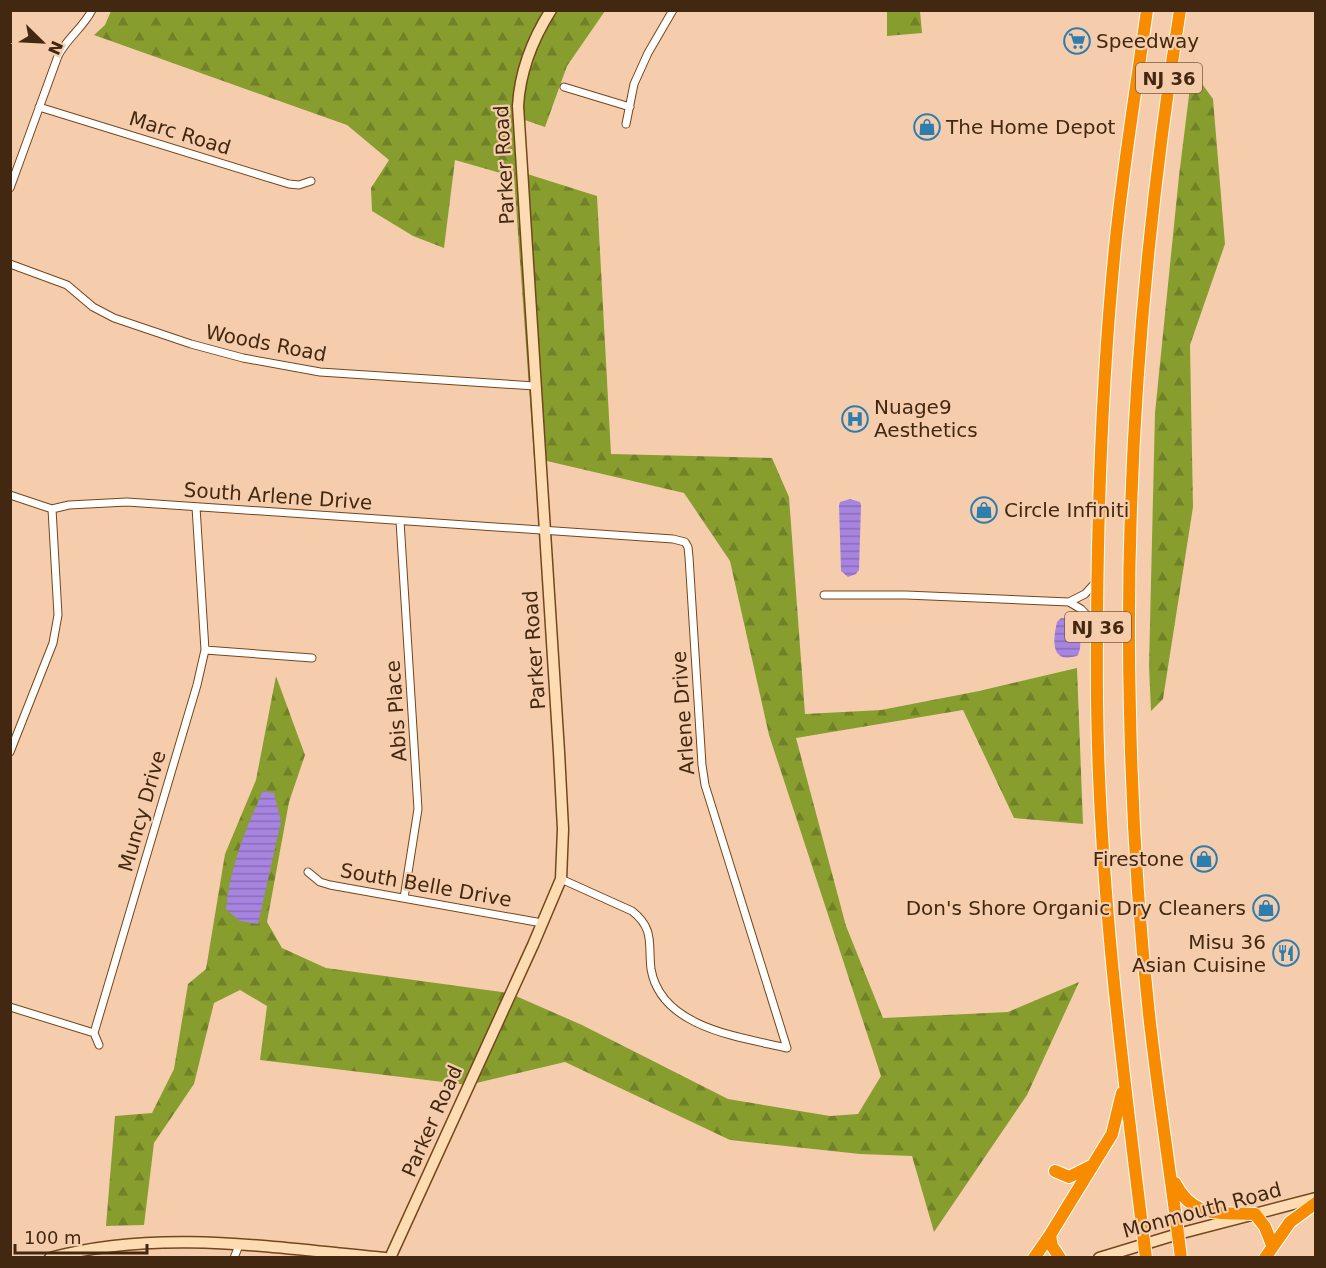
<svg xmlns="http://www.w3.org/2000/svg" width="1326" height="1268" viewBox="0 0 1326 1268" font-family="'DejaVu Sans',sans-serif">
<defs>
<pattern id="forest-firs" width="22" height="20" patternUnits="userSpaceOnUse" patternTransform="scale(1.5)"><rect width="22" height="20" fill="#879e2f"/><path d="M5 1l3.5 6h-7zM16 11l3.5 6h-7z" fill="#708127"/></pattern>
<pattern id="water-rules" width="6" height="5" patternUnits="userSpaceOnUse" patternTransform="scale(1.5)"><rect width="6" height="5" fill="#a784e0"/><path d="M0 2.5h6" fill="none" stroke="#8a6cb4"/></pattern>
</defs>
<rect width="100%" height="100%" fill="#f6cdac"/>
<path fill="url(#forest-firs)" d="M 111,11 L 605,11 L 567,66 L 545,127 L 519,118 L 521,172 L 597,196 L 611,454 L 772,458 L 789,497 L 805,714 L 881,710 L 979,691 L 1077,668 L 1083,824 L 1014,818 L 963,710 L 796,738 L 846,926 L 883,1018 L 1008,1012 L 1079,982 L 1027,1095 L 934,1232 L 912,1156 L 860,1154 L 730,1140 L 565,1062 L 468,1085 L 260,1060 L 267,1006 L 240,990 L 214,1003 L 194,1084 L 154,1143 L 144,1225 L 106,1226 L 115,1116 L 152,1113 L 174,1069 L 188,984 L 206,969 L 225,854 L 256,780 L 276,676 L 305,755 L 289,802 L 267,922 L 282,948 L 326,968 L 509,993 L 582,1025 L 728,1099 L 830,1116 L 858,1114 L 881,1076 L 769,735 L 730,561 L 684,493 L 534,458 L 514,177 L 455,160 L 444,248 L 413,236 L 372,211 L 371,188 L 389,160 L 347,125 L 94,35 L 105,25 Z
M 887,11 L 920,11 L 922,33 L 887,36 Z
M 1196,39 L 1192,70 L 1213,99 L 1225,244 L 1190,345 L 1193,507 L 1163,699 L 1151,711 L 1149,666 L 1155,413 L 1179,176 Z"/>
<path fill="url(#water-rules)" d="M 850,499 L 860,502 L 861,505 L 859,570 L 856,574 L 848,577 L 841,571 L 839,505 L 840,502 Z
M 1061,618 L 1074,619 L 1078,623 C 1079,632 1082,644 1079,652 C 1078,657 1076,656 1072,657 C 1049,662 1054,635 1057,622 Z
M 263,791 L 274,793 L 281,821 L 258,924 L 240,921 L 226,909 C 230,867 245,830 263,791 Z"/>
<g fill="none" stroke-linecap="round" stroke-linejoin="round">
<g stroke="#74461b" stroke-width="9">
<path id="street" d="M 564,87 L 630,107
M 39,107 L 289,184 L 299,185 L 311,181
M 626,124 L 634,84 L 648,53 L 673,10
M 10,188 L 58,56 C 66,39 83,28 92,10
M 10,264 L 67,285 L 93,307 L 114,318 L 191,344 L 243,358 L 320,372 L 535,386
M 10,495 L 52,509 L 69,505 L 127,502 L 673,539 L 685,542 L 688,547 L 689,557 L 702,765 L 705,785 L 787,1048 C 740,1037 661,1028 651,969 C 648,944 655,929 632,911 L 561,879
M 400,521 L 418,809 L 404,898
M 824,595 L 906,595 L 1069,602 L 1081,609 L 1097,626
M 1069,602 L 1085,594 L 1095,583
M 205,650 L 312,658
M 10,752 L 53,643 L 58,615 L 52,509
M 308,872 L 320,882 L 330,885 L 542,923
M 10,1007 L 94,1033
M 94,1033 L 197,685 L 205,650 L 196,507
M 94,1033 L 99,1045
M 234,1258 L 239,1245"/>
</g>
<g stroke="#74461b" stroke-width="13">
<path id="secondary" d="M 50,1258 C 159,1228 274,1248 385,1258
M 390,1258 L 533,945 L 561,879 L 563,829 L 559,752 L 518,106 C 520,71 532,40 551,10
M 1099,1258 L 1178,1234 L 1316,1198"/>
</g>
<g stroke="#fff" stroke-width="14">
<path id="highway" d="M 1180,10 C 1143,243 1124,477 1130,713 C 1132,813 1138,914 1149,1014 C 1158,1095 1171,1176 1181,1258
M 1055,1171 L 1069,1177 L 1093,1165
M 1175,1183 C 1193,1219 1220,1212 1255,1214 L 1265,1227 L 1272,1245
M 1034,1258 L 1050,1235
M 1060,1258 L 1052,1246 L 1050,1235 L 1112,1134 L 1122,1093
M 1146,1258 C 1123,1072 1099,887 1097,700 C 1096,549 1100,398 1115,247 C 1123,168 1136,89 1147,10
M 1265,1258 L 1290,1222 L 1316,1203"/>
</g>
<use href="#street" stroke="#fff" stroke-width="7"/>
<use href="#secondary" stroke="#fddcb3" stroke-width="10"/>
<use href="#highway" stroke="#f88c01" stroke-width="12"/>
</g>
<defs>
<g id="supermarket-ring" transform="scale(1.35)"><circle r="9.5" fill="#f6cdac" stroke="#2d7daf" stroke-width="1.5"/><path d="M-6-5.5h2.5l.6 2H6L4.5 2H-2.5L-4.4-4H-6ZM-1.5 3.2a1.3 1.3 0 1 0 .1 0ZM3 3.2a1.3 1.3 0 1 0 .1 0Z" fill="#2d7daf"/></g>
<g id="shop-ring" transform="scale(1.35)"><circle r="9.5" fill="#f6cdac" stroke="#2d7daf" stroke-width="1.5"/><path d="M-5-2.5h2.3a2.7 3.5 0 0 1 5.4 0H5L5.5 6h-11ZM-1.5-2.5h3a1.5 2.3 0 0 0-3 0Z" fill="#2d7daf"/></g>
<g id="hospital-ring" transform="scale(1.35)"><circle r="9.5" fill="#f6cdac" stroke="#2d7daf" stroke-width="1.5"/><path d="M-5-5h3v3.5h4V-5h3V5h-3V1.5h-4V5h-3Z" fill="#2d7daf"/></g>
<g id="restaurant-ring" transform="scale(1.35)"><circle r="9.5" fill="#f6cdac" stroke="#2d7daf" stroke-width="1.5"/><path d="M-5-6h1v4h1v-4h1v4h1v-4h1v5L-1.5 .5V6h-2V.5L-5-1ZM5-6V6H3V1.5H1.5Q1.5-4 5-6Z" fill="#2d7daf"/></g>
</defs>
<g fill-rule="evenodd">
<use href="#supermarket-ring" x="1077" y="41"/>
<use href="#shop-ring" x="927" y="127"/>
<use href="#hospital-ring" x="855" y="419"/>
<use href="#shop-ring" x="984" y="510"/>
<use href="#shop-ring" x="1204" y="859"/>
<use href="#shop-ring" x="1266" y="908"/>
<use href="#restaurant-ring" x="1286" y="953"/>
</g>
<g text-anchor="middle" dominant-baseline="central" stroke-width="4.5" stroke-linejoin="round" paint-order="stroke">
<g fill="#f6cdac" stroke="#785a3f" stroke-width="1.5">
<rect x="1136" y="63" width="66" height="30" rx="4.5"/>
<rect x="1065" y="612" width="66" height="30" rx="4.5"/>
</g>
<g font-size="18" font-weight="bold" fill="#422810">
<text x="1169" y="78">NJ 36</text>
<text x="1098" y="627">NJ 36</text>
</g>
<g font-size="20" fill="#422810" stroke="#f6cdac" text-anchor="start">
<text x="1096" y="41">Speedway</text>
<text x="946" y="127">The Home Depot</text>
<text x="874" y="407">Nuage9<tspan x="874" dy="23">Aesthetics</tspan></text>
<text x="1004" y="510">Circle Infiniti</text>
<text x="1184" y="859" text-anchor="end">Firestone</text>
<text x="1246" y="908" text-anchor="end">Don's Shore Organic Dry Cleaners</text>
<text x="1266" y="942" text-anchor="end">Misu 36<tspan x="1266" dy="23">Asian Cuisine</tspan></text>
</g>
<g font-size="20" fill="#422810" stroke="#f6cdac">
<text transform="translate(180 133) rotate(17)">Marc Road</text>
<text transform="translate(504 165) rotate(-93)">Parker Road</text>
<text transform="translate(266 343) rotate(11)">Woods Road</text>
<text transform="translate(278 496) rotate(4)">South Arlene Drive</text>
<text transform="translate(534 650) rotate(-94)">Parker Road</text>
<text transform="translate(396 711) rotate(-94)">Abis Place</text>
<text transform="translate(683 713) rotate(-94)">Arlene Drive</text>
<text transform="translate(142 811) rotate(-74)">Muncy Drive</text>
<text transform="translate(426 885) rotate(10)">South Belle Drive</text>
<text transform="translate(432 1121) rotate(-66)">Parker Road</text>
<text transform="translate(1202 1210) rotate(-15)">Monmouth Road</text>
</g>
</g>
<rect width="1326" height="1268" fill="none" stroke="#422810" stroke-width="24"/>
<g transform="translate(42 42) rotate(114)" stroke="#f6cdac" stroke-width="4.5" paint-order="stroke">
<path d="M0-4.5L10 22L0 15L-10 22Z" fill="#422810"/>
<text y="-9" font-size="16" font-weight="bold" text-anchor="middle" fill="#422810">N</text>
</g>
<path d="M15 1244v9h132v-9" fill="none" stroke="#422810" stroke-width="3"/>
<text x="24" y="1244" font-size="18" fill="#422810" stroke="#f6cdac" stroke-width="4.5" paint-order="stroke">100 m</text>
</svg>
